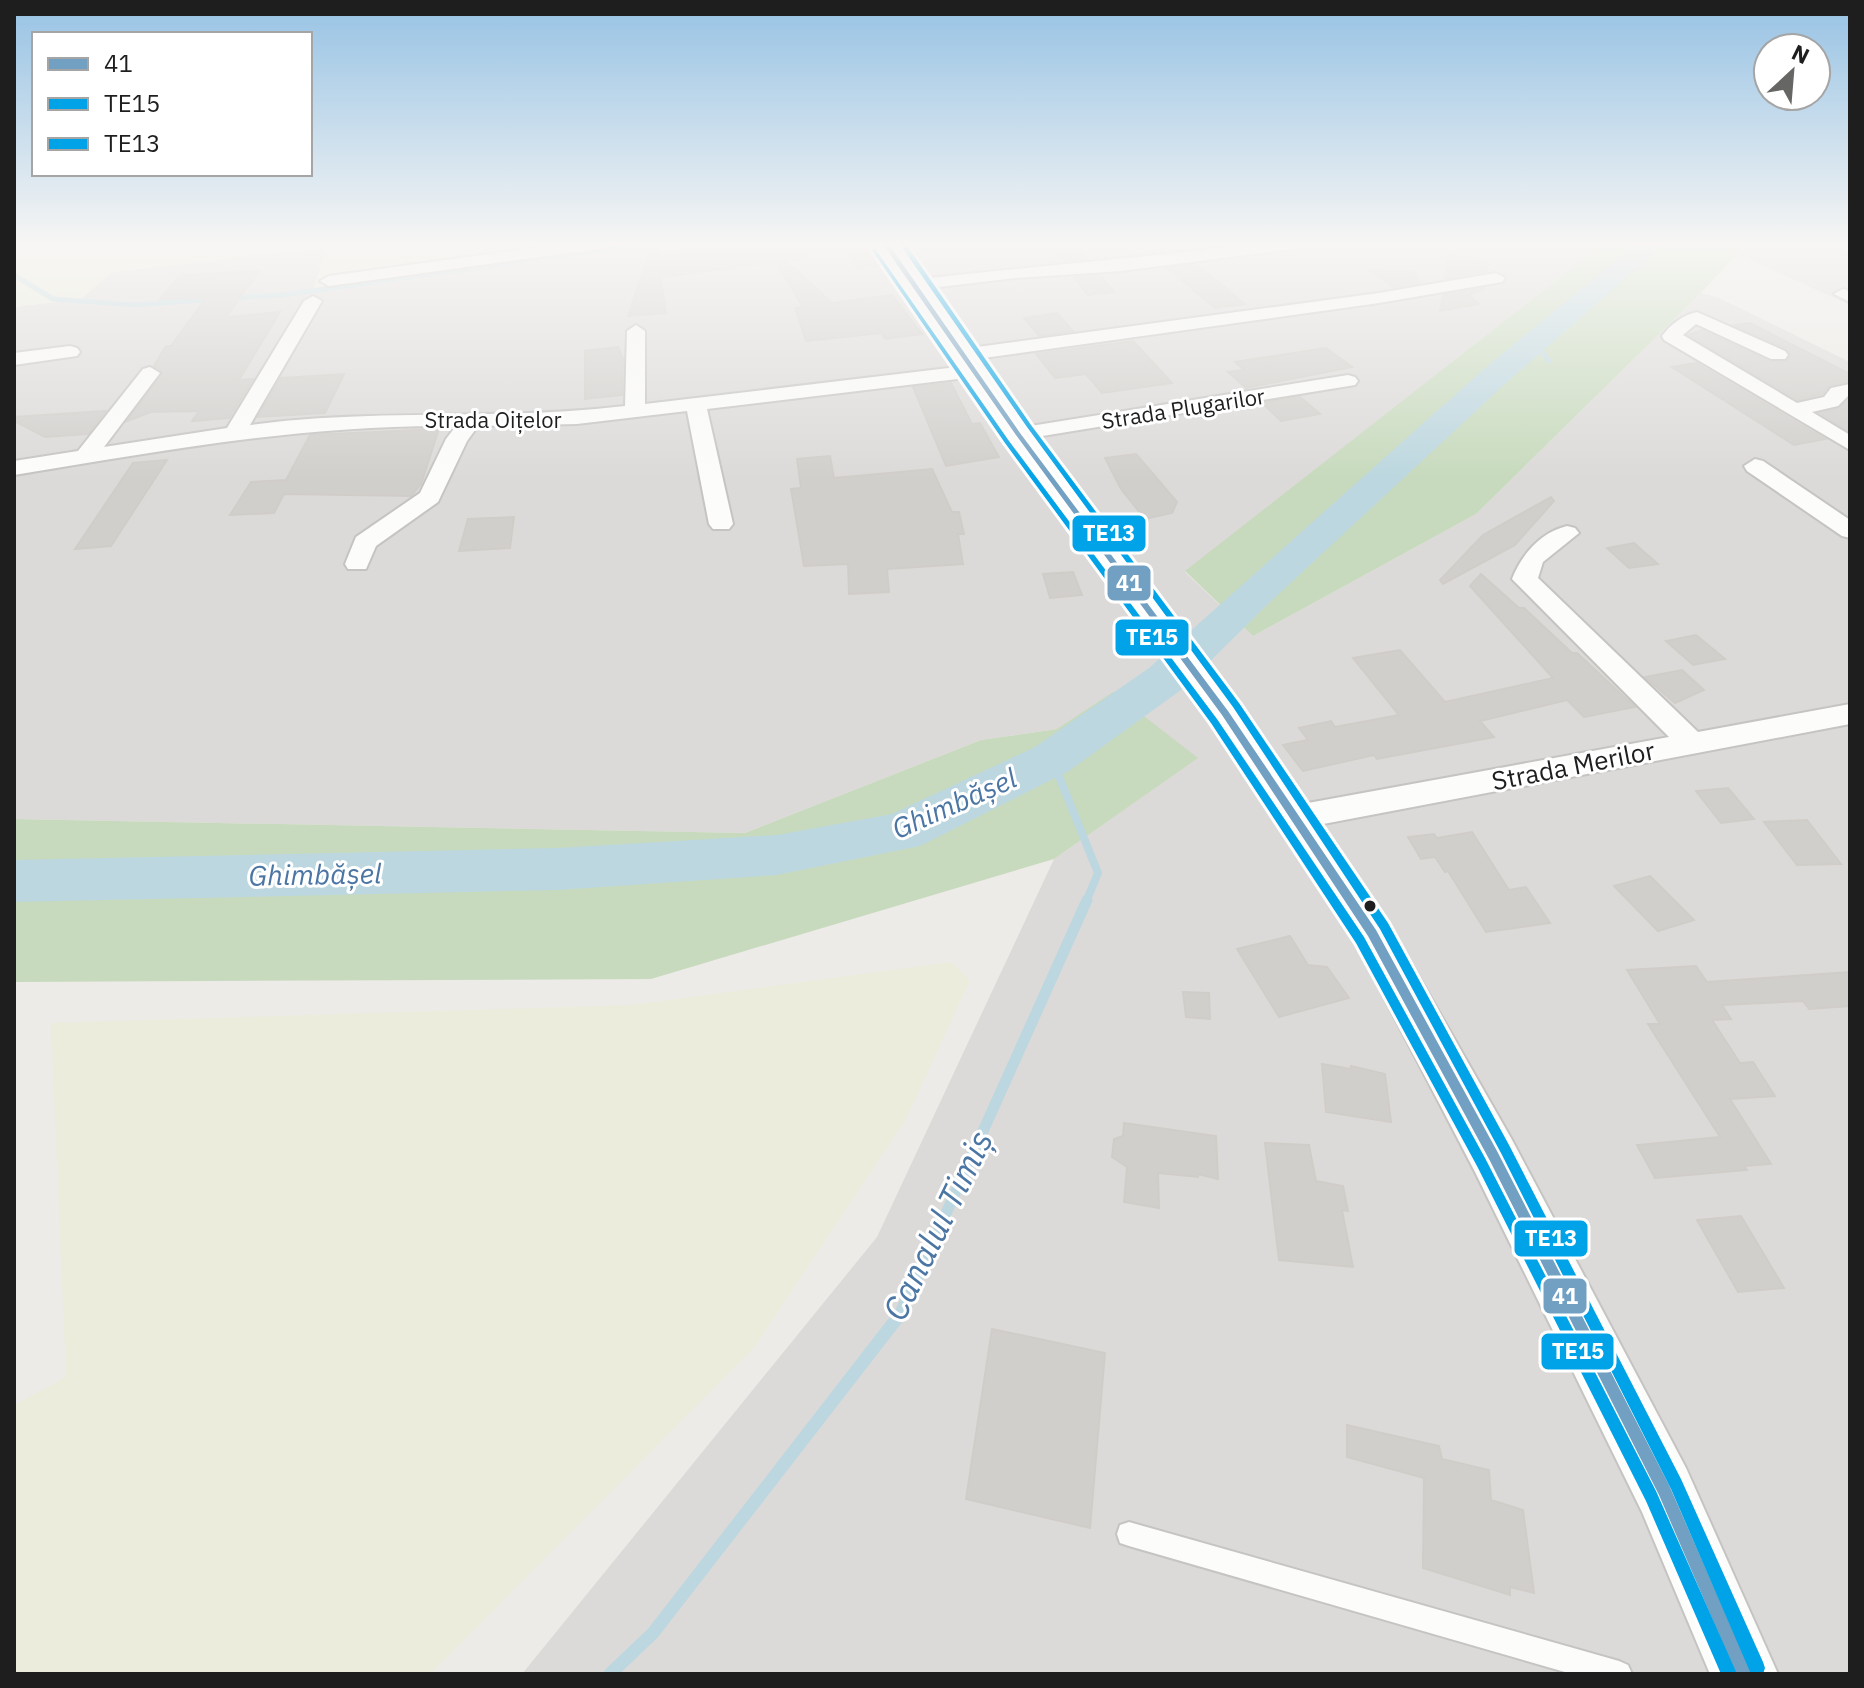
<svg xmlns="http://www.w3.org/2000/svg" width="1864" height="1688" viewBox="0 0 1864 1688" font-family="'IBM Plex Sans',sans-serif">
<rect width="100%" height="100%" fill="#edebe7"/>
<path fill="#dcdad8" d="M 586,243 L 1569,243 L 1574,246 L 1578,243 L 1604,243 L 1185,572 L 1253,636 L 1476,514 L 1701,293 L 1719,298 L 1850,362 L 1850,1674 L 522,1674 L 877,1237 L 1054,859 L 1197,758 L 1057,729 L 981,740 L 745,833 L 14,819 L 14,307 L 81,299 L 112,272 L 327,248 L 313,291 Z
M 1747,243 L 1850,243 L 1850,305 L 1735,253 Z"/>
<path fill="#ebecdb" d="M 14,243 L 586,243 L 313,292 L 326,248 L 112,272 L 81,299 L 14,307 Z
M 951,962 L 970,980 L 906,1119 L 754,1348 L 430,1674 L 14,1674 L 14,1405 L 66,1377 L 51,1023 L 632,1005 Z"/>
<path fill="#c7dabd" d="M 1604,243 L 1747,243 L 1701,293 L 1476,514 L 1253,636 L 1185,571 Z
M 1113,692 L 1198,758 L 1054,859 L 651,979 L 14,982 L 14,819 L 745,833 L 981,740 L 1057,729 Z"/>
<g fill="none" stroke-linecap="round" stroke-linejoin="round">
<path stroke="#bcd7df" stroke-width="5" d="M 14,275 L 53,299 L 133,305 L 216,299
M 231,298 L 283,295 L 652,243
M 1535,343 L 1549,361"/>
<path stroke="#bcd7df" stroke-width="8" d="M 1052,759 L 1098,873 L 1086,902"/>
<path stroke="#bcd7df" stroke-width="11" d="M 930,1249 L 1087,900"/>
<path stroke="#bcd7df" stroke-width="13" d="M 610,1674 L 653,1633 L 901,1313 L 931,1247"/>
<path fill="#bcd7df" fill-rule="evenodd" d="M 1637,243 L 1666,243 L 1506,383 L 1267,605 L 1181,690 L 1069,771 L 920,846 L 777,875 L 558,890 L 14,902 L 14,860 L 558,848 L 777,835 L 892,814 L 1035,747 L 1149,668 L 1484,369 Z"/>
</g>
<path fill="#d1cfcc" stroke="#d0cdc9" stroke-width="2" d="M 653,243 L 656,243 L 666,313 L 628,316 Z
M 721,243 L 805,243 L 806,259 L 786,261 L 832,303 L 892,295 L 922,334 L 885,339 L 881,333 L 806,341 L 795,308 L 803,307 L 776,262 L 662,277 L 660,255 L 694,252 L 693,245 Z
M 843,243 L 872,243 L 883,266 L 857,268 Z
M 1052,243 L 1074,243 L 1087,259 L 1063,261 L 1050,245 Z
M 1449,256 L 1488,262 L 1487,271 L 1445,279 Z
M 1196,264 L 1245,304 L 1215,308 L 1167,268 Z
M 1368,270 L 1414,272 L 1420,283 L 1394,287 Z
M 259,271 L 226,317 L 280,312 L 239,380 L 253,379 L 229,418 L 192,421 L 199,411 L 151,412 L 127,421 L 162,375 L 162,370 L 154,366 L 166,346 L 171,346 L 206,298 L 160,299 L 180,275 Z
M 1100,275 L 1114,292 L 1088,295 L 1074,277 Z
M 1486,288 L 1469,295 L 1479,304 L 1440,311 L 1443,295 Z
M 1057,313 L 1073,331 L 1039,336 L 1024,318 Z
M 1750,323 L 1850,374 L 1850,381 L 1830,385 L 1822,394 L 1798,400 L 1688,335 L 1702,330 L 1770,362 L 1787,361 L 1791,355 L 1786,348 L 1734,325 Z
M 1133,341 L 1172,383 L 1102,393 L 1086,374 L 1055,378 L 1036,354 Z
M 618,347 L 623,359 L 622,395 L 585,399 L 585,351 Z
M 1326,348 L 1352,367 L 1246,388 L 1228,372 L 1244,370 L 1235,362 Z
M 1696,363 L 1825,439 L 1794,445 L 1672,367 Z
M 344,374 L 325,413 L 258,417 L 281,378 Z
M 951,383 L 972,424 L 980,423 L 999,457 L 946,466 L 913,387 Z
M 1300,397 L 1320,414 L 1281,421 L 1262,403 Z
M 1850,398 L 1850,432 L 1820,413 L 1839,409 Z
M 106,411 L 88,434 L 45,437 L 14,421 L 14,417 Z
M 439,429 L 421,484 L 411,496 L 284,494 L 274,513 L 230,515 L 251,482 L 286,480 L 310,435 Z
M 1136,454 L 1177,502 L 1172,513 L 1145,519 L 1121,489 L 1105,458 Z
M 830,456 L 834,478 L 932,469 L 952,512 L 959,512 L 964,534 L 958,534 L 963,564 L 887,569 L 889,592 L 849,594 L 848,564 L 804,566 L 791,489 L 801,488 L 797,459 Z
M 167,460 L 111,546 L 75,549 L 133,463 Z
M 1551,497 L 1554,501 L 1515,545 L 1443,584 L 1440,580 L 1483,535 Z
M 514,517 L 510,548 L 459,551 L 468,519 Z
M 1634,543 L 1658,564 L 1629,568 L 1607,548 Z
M 1073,572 L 1082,595 L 1050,598 L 1043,574 Z
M 1481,574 L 1519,608 L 1524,608 L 1572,653 L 1577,653 L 1635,707 L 1584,717 L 1567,700 L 1480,721 L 1494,737 L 1377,759 L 1374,755 L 1303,771 L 1283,745 L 1308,740 L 1299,728 L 1331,721 L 1335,727 L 1399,715 L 1353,658 L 1400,650 L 1445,702 L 1553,678 L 1470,586 Z
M 1696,635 L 1725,659 L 1693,665 L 1666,641 Z
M 1682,670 L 1704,690 L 1675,703 L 1645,677 Z
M 1728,788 L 1754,819 L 1721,823 L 1696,791 Z
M 1807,820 L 1841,864 L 1797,865 L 1764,822 Z
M 1472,832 L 1509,890 L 1526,887 L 1550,923 L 1486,932 L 1448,871 L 1445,872 L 1435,857 L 1421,859 L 1408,837 L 1434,834 L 1437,838 Z
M 1650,876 L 1694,920 L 1658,931 L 1614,886 Z
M 1290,936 L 1308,965 L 1327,967 L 1349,998 L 1279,1017 L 1237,949 Z
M 1696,966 L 1707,982 L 1850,972 L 1850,1006 L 1809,1009 L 1803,1001 L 1722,1005 L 1731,1019 L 1712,1020 L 1740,1063 L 1753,1062 L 1775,1096 L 1730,1099 L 1771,1164 L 1744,1166 L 1747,1170 L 1655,1178 L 1637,1145 L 1720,1137 L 1648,1024 L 1660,1024 L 1627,970 Z
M 1183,992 L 1209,993 L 1210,1019 L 1186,1017 Z
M 1322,1064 L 1351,1069 L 1351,1066 L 1385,1074 L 1391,1122 L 1326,1112 Z
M 1124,1123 L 1216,1136 L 1218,1179 L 1198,1174 L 1198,1177 L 1158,1173 L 1159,1208 L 1124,1202 L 1127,1167 L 1112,1157 L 1114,1139 L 1123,1136 Z
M 1265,1143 L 1309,1145 L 1316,1181 L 1343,1186 L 1348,1211 L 1342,1210 L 1353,1267 L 1279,1260 Z
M 1741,1216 L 1784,1288 L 1738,1292 L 1697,1220 Z
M 992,1329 L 1105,1353 L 1090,1528 L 966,1499 Z
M 1347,1425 L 1439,1446 L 1442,1459 L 1489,1470 L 1491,1500 L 1523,1510 L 1534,1593 L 1510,1587 L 1510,1595 L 1423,1568 L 1424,1478 L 1347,1457 Z"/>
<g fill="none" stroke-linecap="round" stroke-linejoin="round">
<g stroke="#c5c4c3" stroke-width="4">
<path id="service" d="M 1129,1522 L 1619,1661 L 1628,1665 L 1632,1674 L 1572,1674 L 1129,1546 L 1120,1543 L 1117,1534 L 1120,1525 Z"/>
</g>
<g stroke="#c5c4c3" stroke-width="4">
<path id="minor" d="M 569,243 L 613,243 L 605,248 L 329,286 L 320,281 L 329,276 Z
M 1262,243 L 1309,243 L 1301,248 L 1121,271 L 1015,278 L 914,290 L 905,285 L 914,280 C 1030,266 1146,258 1262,243 Z
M 1850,243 L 1850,253 L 1838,247 L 1840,244 Z
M 1496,273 L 1505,278 L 1502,282 L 1379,303 L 962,361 L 952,355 L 962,349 L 1379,293 Z
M 1843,289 L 1850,291 L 1850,302 L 1834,294 Z
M 313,296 L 322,301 L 250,425 C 375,408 500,421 625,406 L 627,331 L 636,325 L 645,331 L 645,404 L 974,365 L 984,371 L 974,377 L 707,409 L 733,524 L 729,529 L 713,529 L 709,524 L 687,411 L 577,424 L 478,426 L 467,441 L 438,502 L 376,546 L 366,569 L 348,569 L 345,564 L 356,537 L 420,493 L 446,439 L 456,426 C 306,424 161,451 14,475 L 14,461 L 78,451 L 143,369 L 150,367 L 160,373 L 104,447 L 227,428 L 304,301 Z
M 1697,312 L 1785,351 L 1788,355 L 1785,359 L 1771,359 L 1696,324 L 1683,335 L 1797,403 L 1824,397 L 1831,388 L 1850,384 L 1850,394 L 1838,406 L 1812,412 L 1850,435 L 1850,450 L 1664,340 L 1662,336 C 1671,324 1683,315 1697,312 Z
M 70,346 L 77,348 L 80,352 L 77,356 L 14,365 L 14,353 Z
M 1348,375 L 1355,377 L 1358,381 L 1355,385 L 1018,440 L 1007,434 L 1018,428 Z
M 1755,459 L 1763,461 L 1850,520 L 1850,538 L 1842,536 L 1747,471 L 1744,466 Z
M 1567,526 L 1575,528 L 1579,533 L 1543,562 L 1538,578 L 1698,732 L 1850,704 L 1850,724 L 1297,829 L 1286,825 L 1281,817 L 1286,809 L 1297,805 L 1669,737 L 1512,579 C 1521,555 1541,532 1567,526 Z"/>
</g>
<g stroke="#c5c4c3" stroke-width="4">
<path id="tertiary" d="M 875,243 L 895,243 L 1027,428 L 1238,704 L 1387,921 L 1511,1138 L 1686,1468 L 1778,1674 L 1710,1674 L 1642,1512 L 1475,1172 L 1357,945 L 1212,722 L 1009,440 Z"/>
</g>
<use href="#service" fill="#fcfcfb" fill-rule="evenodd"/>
<use href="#minor" fill="#fcfcfb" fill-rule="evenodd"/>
<use href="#tertiary" fill="#fcfcfb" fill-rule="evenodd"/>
<g stroke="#fff" stroke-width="6">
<path id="bus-1" d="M 882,243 L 888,243 L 1020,433 L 1228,711 L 1376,930 L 1497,1151 L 1669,1485 L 1752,1674 L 1736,1674 L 1659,1495 L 1489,1159 L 1368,936 L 1222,715 L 1016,435 Z"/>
</g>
<g stroke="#fff" stroke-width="6">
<path id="bus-2" d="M 872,250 L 876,250 L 1009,441 L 1217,719 L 1364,937 L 1485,1158 L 1656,1491 L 1737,1674 L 1721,1674 L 1646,1501 L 1477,1166 L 1356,943 L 1211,723 L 1005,443 Z"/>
</g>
<g stroke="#fff" stroke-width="6">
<path id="bus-3" d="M 899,243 L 905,243 L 1031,425 L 1239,703 L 1388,923 L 1509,1145 L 1681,1479 L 1763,1662 L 1765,1668 L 1763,1674 L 1751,1674 L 1671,1489 L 1501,1153 L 1380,929 L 1233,707 L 1027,427 Z"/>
</g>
<use href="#bus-1" fill="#72a0c2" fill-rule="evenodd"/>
<use href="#bus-2" fill="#00a3e8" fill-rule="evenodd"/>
<use href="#bus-3" fill="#00a3e8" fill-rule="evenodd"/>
</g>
<linearGradient id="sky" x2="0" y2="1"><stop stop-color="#96c2e4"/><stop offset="0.51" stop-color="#f7f6f4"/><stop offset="1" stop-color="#f7f6f4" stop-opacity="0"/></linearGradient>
<rect width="1864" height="479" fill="url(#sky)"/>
<circle fill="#1e1e1e" stroke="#fff" stroke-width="3" cx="1370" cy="906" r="7"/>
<g text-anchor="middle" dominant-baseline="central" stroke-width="6" stroke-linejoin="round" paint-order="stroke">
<g font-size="22" fill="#1e1e1e" stroke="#fff">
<text transform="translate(1183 408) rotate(-9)">Strada Plugarilor</text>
<text x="493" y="419">Strada Oițelor</text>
</g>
<g font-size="26" fill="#1e1e1e" stroke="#fff">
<text transform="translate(1573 765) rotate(-11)">Strada Merilor</text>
</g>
<g font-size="28" font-style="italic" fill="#4b75a3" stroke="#fff">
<text transform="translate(954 803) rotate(-24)">Ghimbășel</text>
<text transform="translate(315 874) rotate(-1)">Ghimbășel</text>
</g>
<g font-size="34" font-style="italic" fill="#4b75a3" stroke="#fff">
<text transform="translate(937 1225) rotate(-64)">Canalul Timiș</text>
</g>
</g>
<g stroke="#fff" stroke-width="3">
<rect x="1071" y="514" width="76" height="39" rx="8" fill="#00a3e8"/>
<rect x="1106" y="564" width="46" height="38" rx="8" fill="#72a0c2"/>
<rect x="1114" y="618" width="76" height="39" rx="8" fill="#00a3e8"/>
<rect x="1513" y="1219" width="76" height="39" rx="8" fill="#00a3e8"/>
<rect x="1542" y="1277" width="46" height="38" rx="8" fill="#72a0c2"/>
<rect x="1540" y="1332" width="75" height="39" rx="8" fill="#00a3e8"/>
</g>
<g font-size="22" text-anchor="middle" font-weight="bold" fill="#fff">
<text x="1109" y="541">TE13</text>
<text x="1129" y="591">41</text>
<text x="1152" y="645">TE15</text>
<text x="1551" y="1246">TE13</text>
<text x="1565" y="1304">41</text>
<text x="1578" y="1359">TE15</text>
</g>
<rect width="1864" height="1688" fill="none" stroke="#1e1e1e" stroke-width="32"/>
<rect x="32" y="32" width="280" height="144" fill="#ffffff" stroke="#a5a5a5" stroke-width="2"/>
<rect x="48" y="58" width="40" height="12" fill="#72a0c2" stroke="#a5a5a5" stroke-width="2"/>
<text x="104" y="72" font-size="24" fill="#1e1e1e">41</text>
<rect x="48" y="98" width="40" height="12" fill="#00a3e8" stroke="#a5a5a5" stroke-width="2"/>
<text x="104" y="112" font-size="24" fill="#1e1e1e">TE15</text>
<rect x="48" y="138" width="40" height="12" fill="#00a3e8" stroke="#a5a5a5" stroke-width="2"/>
<text x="104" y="152" font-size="24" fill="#1e1e1e">TE13</text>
<g transform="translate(1792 72) rotate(26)"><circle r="38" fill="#ffffff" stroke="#a5a5a5" stroke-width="2"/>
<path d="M0-6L14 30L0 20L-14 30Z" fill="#666664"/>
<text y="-12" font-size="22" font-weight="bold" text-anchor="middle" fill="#1e1e1e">N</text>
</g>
</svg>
